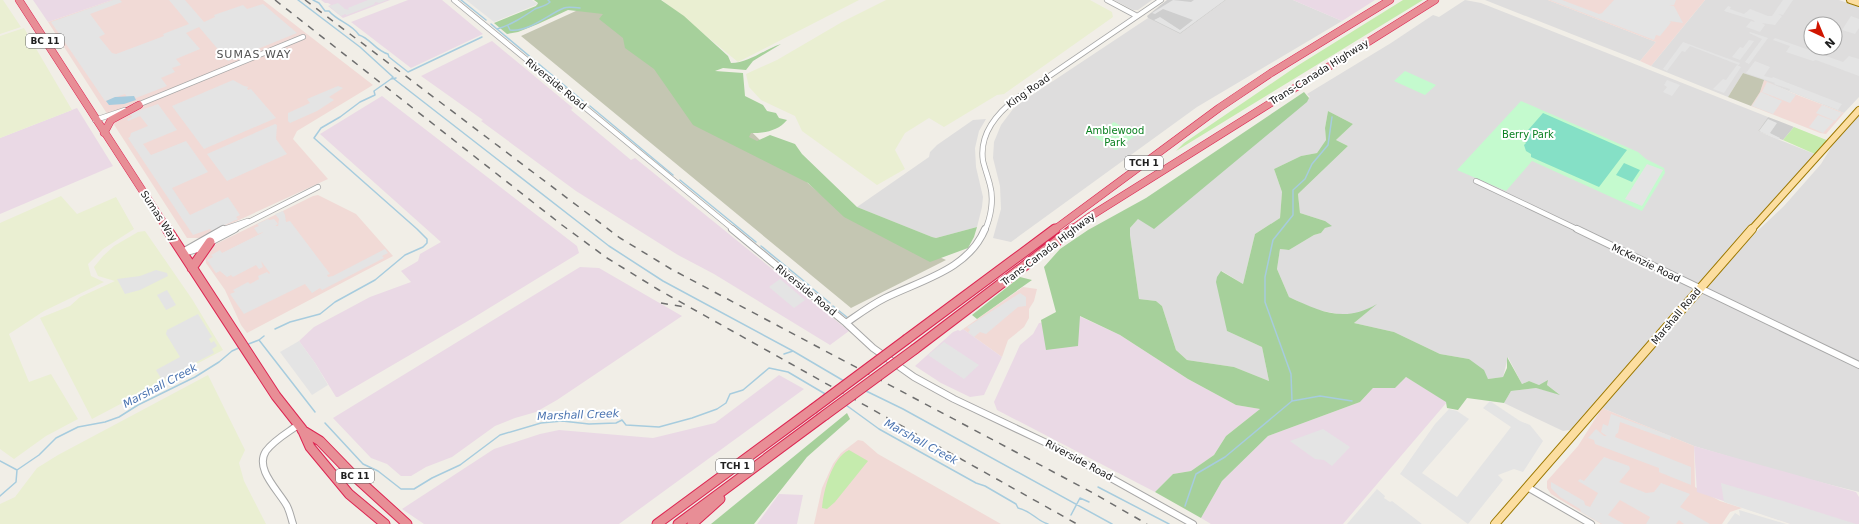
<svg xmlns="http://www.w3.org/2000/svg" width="1859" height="524" viewBox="0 0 1859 524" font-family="'DejaVu Sans',sans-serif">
<rect width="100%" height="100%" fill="#f1eee7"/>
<path fill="#dedddd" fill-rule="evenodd" d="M 1114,0 L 1152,0 L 1138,10 L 1133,10 Z
M 1226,0 L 1293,0 L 1342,21 L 1197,107 L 1011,242 L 993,238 L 1001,209 L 1000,186 L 993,158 L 994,142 L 1001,125 L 1013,109 L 1023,101 L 1148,18 L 1180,34 Z
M 1465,0 L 1481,3 L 1768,117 L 1758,131 L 1817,155 L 1576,429 L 1563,431 L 1504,403 L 1511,391 L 1536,388 L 1559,394 L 1547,385 L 1548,381 L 1539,385 L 1529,381 L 1522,384 L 1508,357 L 1503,377 L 1488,379 L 1469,359 L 1440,354 L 1394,332 L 1354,323 L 1374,306 L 1367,310 L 1347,316 L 1314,309 L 1289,297 L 1277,269 L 1280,249 L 1289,250 L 1314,235 L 1321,233 L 1325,228 L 1325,221 L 1300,213 L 1298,194 L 1348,146 L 1336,140 L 1353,124 L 1328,111 L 1325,128 L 1326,140 L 1317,153 L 1301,156 L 1274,169 L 1282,192 L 1280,218 L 1255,234 L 1243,284 L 1222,271 L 1227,331 L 1262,347 L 1269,381 L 1234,367 L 1187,360 L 1176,350 L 1162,306 L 1156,301 L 1139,299 L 1130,235 L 1130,228 L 1138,219 L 1310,97 L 1307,94 L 1391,43 L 1433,15 L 1439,17 Z
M 1485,0 L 1548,0 L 1656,42 L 1640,61 Z
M 1705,0 L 1839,0 L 1859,7 L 1859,97 L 1844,113 L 1743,73 L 1728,97 L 1651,66 ZM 1811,24 L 1835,24 L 1835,48 L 1811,48 Z
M 1859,113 L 1859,492 L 1784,473 L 1694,446 L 1602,408 L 1701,288 L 1731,256 L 1784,206 L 1821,164 L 1835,141 Z
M 986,119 L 979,131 L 975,148 L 976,167 L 983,197 L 982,207 L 977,227 L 936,238 L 932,237 L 857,207 L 929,157 L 930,152 L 937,145 L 973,120 Z"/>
<path fill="#f1dad6" d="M 112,0 L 263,0 L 373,85 L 297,131 L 293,139 L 328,179 L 200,238 L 187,238 L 48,22 Z
M 1548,0 L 1705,0 L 1651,66 L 1640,61 L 1656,42 Z
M 1764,80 L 1787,91 L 1844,113 L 1826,134 L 1820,133 L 1751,106 L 1760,92 Z
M 318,195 L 356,214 L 393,256 L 247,333 L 241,325 L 225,290 L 206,263 L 205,255 L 216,244 L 313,196 Z
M 1023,287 L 1037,289 L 1034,301 L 1029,309 L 1029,318 L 1024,327 L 1008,340 L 1002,357 L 963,329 Z
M 1602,408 L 1694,446 L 1695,487 L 1720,501 L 1742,508 L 1730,512 L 1722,524 L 1601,524 L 1559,499 L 1551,494 L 1547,488 L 1547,481 L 1578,446 Z
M 858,440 L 863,441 L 878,454 L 1001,524 L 814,524 L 822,488 L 833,464 L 841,453 Z"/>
<path fill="#ead9e5" d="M 33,0 L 112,0 L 48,22 Z
M 321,0 L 390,0 L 343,18 L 328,6 L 331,5 L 328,3 L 325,3 Z
M 408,0 L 442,0 L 483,34 L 411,68 L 351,22 Z
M 1293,0 L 1375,0 L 1342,21 Z
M 492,41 L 573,108 L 571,110 L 631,160 L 635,158 L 849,331 L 830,345 L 714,274 L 678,255 L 576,191 L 481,121 L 483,120 L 421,76 Z
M 382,96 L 577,246 L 579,253 L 473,318 L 338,397 L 336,397 L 315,363 L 299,341 L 314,327 L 370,297 L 411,282 L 401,271 L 418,261 L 420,254 L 441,242 L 320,134 Z
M 77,108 L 113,166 L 0,214 L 0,138 Z
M 580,267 L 599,268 L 682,316 L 557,400 L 536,412 L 515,418 L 495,426 L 452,457 L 426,467 L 411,476 L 401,476 L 387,464 L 371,458 L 333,418 Z
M 1079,316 L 1120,335 L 1188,379 L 1236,405 L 1260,409 L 1226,436 L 1214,455 L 1191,471 L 1173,474 L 1155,492 L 997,410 L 994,402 L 1020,345 L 1033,334 L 1039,323 Z
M 963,329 L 1002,357 L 984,395 L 970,397 L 941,383 L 915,366 L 953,332 L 958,330 L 960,331 Z
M 779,375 L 804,389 L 619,524 L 424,524 L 402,509 L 494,449 L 540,434 L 559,430 L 653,438 L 715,423 Z
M 1406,377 L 1447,402 L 1343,524 L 1211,524 L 1201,518 L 1222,481 L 1268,436 L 1360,402 L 1373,388 L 1395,388 Z
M 1694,446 L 1856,492 L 1859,497 L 1859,524 L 1791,524 L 1697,492 Z
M 779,494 L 803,495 L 797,524 L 757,524 Z"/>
<path fill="#cecece" d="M 1167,0 L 1226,0 L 1180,34 L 1148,18 L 1147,16 Z
M 1768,117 L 1794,127 L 1783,140 L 1758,131 Z"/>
<path fill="#c4c6b2" d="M 600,0 L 726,107 L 768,148 L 818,192 L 847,215 L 946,260 L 851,308 L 521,36 Z
M 1743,73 L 1764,80 L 1760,92 L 1751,106 L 1728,97 Z"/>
<path fill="#eaefd2" d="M 0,0 L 3,0 L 21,27 L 0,34 Z
M 662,0 L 859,0 L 738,62 Z
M 886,0 L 1090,0 L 1112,12 L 1113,17 L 1004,94 L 997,95 L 944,127 L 929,118 L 905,133 L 895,150 L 905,169 L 877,185 L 802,131 L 795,116 L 761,100 L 749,87 L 746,74 L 777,60 L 842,22 Z
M 24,28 L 72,110 L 0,138 L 0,36 Z
M 61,196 L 77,214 L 116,197 L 134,229 L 103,249 L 88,264 L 91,276 L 104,282 L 44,311 L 9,334 L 29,382 L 51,374 L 78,419 L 46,436 L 14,459 L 0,449 L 0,223 Z
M 145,231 L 192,299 L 223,350 L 92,419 L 40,318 L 70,306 L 80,297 L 115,281 L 98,276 L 94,267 L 103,256 L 114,246 L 138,232 Z
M 208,375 L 245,450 L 239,463 L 244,481 L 266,524 L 0,524 L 0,504 L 15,497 L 37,468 L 58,455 Z"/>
<path fill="#c5ebad" d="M 1403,0 L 1423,0 L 1176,151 L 1184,143 L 1297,66 Z
M 1794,127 L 1829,141 L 1817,155 L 1783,140 Z
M 849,450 L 868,461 L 835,502 L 827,509 L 822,508 C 823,491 832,458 849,450 Z"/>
<path fill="#a6d09b" d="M 534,0 L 661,0 L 684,16 L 728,56 L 731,63 C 749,63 763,50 781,44 L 753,61 L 746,70 L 723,68 L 715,71 L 743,73 L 745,96 L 763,105 L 767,111 L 776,113 L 779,118 L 787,120 C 778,131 765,133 751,133 L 749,137 L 757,141 L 770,135 L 795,144 L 802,154 L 857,207 L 932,237 L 936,238 L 977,227 L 974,237 L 968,248 L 930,262 L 844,217 L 808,183 L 693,125 L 654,69 L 625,48 L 623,38 L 599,19 L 603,14 L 568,10 L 538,24 L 518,32 L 507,34 L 494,23 L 536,6 L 538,3 Z
M 1304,92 L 1309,98 L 1307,102 L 1154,229 L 1138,219 L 1130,228 L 1130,235 L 1139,299 L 1156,301 L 1162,306 L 1176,350 L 1187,360 L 1234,367 L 1269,381 L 1262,347 L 1227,331 L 1216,282 L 1217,277 L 1221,271 L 1243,284 L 1255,234 L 1280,218 L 1282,192 L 1274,169 L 1301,156 L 1317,153 L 1326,140 L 1325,128 L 1328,111 L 1353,124 L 1336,140 L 1348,146 L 1298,194 L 1300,213 L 1325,221 L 1332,226 L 1325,228 L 1321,233 L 1314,235 L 1289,250 L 1280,249 L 1277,269 L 1289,297 C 1321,312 1345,323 1377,304 L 1354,323 L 1394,332 L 1440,354 L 1469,359 L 1484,370 L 1488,379 L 1503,377 L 1507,368 L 1507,357 L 1522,384 L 1529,381 L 1539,385 L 1548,380 L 1547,385 L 1560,395 L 1536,388 L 1511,391 L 1504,403 L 1467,398 L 1458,410 L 1447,408 L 1446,402 L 1406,377 L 1395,388 L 1373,388 L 1360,402 L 1268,436 L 1222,481 L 1201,518 L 1155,492 L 1173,474 L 1191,471 L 1214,455 L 1226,436 L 1260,409 L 1236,405 L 1188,379 L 1120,335 L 1080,316 L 1078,346 L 1046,350 L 1041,320 L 1056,312 L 1044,267 L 1060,249 L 1088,230 L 1146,198 Z
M 1020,277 L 1032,280 L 977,319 L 972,315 Z
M 847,413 L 850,419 L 807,457 L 754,524 L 711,524 Z"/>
<path fill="#c4face" d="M 1405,71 L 1436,85 L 1425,95 L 1394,81 Z
M 1521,101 L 1638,152 L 1646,159 L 1664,168 L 1665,173 L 1642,211 L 1532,161 L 1506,191 L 1457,170 Z
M 1114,122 L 1136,135 L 1116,150 L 1093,136 Z"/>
<path fill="#85e0c6" d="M 1543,113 L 1627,150 L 1599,187 L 1531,157 L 1531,154 L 1526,151 L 1524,145 L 1526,143 L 1522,137 Z
M 1624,163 L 1640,170 L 1632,182 L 1616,175 Z"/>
<path fill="#e4e4e4" d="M 113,0 L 120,0 L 122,2 L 90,14 L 105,34 L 99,37 L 112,53 L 116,54 L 164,36 L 163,34 L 189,24 L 169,0 L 185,0 L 204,22 L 215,17 L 214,15 L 243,5 L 247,9 L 263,4 L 297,33 L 228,61 L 199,27 L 186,33 L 200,49 L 176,59 L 181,65 L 172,68 L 175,72 L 161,78 L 167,86 L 136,98 L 134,96 L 127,97 L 125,94 L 105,101 L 51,22 Z
M 368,0 L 387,0 L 379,3 L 376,2 L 374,3 L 375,4 L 347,15 L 345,14 L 341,16 L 329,6 L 338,3 L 345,9 L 349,10 L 348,8 Z
M 466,0 L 532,0 L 538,4 L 494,22 Z
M 1173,0 L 1191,2 L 1194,0 L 1225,0 L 1180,33 L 1154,20 L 1160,17 L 1180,30 L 1193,20 L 1163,9 L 1155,14 L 1152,13 Z
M 1550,0 L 1562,0 L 1599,14 L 1602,13 L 1614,0 L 1676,0 L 1674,5 L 1669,5 L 1674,6 L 1683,23 L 1669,21 L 1671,22 L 1669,25 L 1660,36 L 1656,35 L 1654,40 Z
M 1783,0 L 1793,0 L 1783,15 L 1778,14 L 1782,16 L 1775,25 L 1762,23 L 1765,25 L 1760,32 L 1746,27 L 1751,21 L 1755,22 L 1753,20 L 1724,11 L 1728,6 L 1731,7 L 1730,9 L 1744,14 L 1750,9 L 1768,16 L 1772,16 Z
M 1851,16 L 1859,19 L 1859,28 L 1855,34 L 1842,30 Z
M 1750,32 L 1768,38 L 1749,64 L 1745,62 L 1762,39 L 1749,33 Z
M 1775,38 L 1843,62 L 1849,56 L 1859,59 L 1859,71 L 1773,40 Z
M 1749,40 L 1754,41 L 1740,60 L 1732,57 L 1740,47 L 1743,48 Z
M 1683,42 L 1740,63 L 1739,65 L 1690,46 L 1685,52 L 1682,51 L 1667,71 L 1663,69 Z
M 1790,46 L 1859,71 L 1859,76 L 1816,60 L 1813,61 L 1786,52 Z
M 1755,61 L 1770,67 L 1764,76 L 1772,78 L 1773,77 L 1842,104 L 1838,110 L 1789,91 L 1790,89 L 1774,84 L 1775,83 L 1746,73 Z
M 1737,65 L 1741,67 L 1724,93 L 1713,89 L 1723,79 L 1726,80 Z
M 233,80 L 244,86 L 249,87 L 247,88 L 248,90 L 251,89 L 276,118 L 204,149 L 172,106 Z
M 1667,80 L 1680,85 L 1672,96 L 1663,92 L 1667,87 L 1664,85 Z
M 1767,82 L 1784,89 L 1796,95 L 1790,103 L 1762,92 Z
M 338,86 L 343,88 L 329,97 L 334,100 L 317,111 L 290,123 L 288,121 L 288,113 L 310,103 L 307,99 Z
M 1761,92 L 1782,101 L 1773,114 L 1752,106 Z
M 158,104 L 177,130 L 143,144 L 151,155 L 186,141 L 208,172 L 172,188 L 190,215 L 228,197 L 240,215 L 236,217 L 238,219 L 212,231 L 210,229 L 193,235 L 128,138 L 130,137 L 131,133 L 148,126 L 140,116 L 128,121 L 127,119 L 132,117 L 130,114 Z
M 1822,105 L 1842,113 L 1835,121 L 1816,113 Z
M 1818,115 L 1834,121 L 1823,133 L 1809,127 Z
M 1768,119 L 1777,123 L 1770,133 L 1780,138 L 1779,140 L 1759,131 Z
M 275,124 L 277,125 L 276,139 L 287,154 L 227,181 L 207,154 Z
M 1647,164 L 1663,170 L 1642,206 L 1625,199 Z
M 283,211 L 285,215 L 286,222 L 290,221 L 330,274 L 327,275 L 328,277 L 333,276 L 385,249 L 388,253 L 382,256 L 384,258 L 322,290 L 320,288 L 312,293 L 305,284 L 244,314 L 230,294 L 235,292 L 233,290 L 248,282 L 250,284 L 259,279 L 258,276 L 267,272 L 269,274 L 270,273 L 261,261 L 263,267 L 259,269 L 256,265 L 233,277 L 231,275 L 227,277 L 220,271 L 216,273 L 207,260 L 213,257 L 211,255 L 220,250 L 222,253 L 262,233 L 263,232 L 258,234 L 254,228 L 259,226 L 257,224 L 268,219 L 270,220 L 274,219 L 278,224 L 275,226 L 278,226 L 279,219 L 275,214 Z
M 156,270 L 167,273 L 168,276 L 140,290 L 125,294 L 117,279 L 140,276 Z
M 780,279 L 805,300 L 794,308 L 769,287 Z
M 167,290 L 176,305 L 166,310 L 157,295 Z
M 1020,293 L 1026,297 L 1026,306 L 1018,307 L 986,334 L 980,332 L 974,337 L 968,332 L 970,330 L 967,327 Z
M 198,314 L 212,337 L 209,339 L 211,343 L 214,341 L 217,346 L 212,349 L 214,353 L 162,380 L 156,370 L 180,357 L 166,334 L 167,330 Z
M 299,341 L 315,363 L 328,385 L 312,395 L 280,352 Z
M 944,342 L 979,365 L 964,379 L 928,355 Z
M 1490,401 L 1520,421 L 1530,425 L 1543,441 L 1523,472 L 1514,469 L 1498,475 L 1503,480 L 1468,524 L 1400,474 L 1435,424 L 1449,409 L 1457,411 L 1469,419 L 1422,473 L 1457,497 L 1511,427 L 1483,408 Z
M 1611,414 L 1671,436 L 1670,440 L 1620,422 L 1618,433 L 1616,434 L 1615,437 L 1691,467 L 1691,485 L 1659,472 L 1659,468 L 1595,444 L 1594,440 L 1588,438 L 1596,429 L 1604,436 L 1607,436 L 1601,432 L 1603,424 L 1608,426 Z
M 1323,429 L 1350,447 L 1332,466 L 1324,460 L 1315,459 L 1290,441 Z
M 1604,457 L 1629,466 L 1630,469 L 1619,482 L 1646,493 L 1654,492 L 1661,483 L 1690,494 L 1680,507 L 1710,524 L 1684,524 L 1679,520 L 1676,524 L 1646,524 L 1650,517 L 1620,500 L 1608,515 L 1624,524 L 1602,524 L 1581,512 L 1580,509 L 1560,497 L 1551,488 L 1551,482 L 1584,501 L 1585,505 L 1590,507 L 1598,493 L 1578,481 L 1580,479 L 1584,481 Z
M 1721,483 L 1783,501 L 1856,524 L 1791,524 L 1724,502 Z
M 1377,489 L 1385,496 L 1384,498 L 1390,502 L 1392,501 L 1422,524 L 1347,524 Z
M 1739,510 L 1786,524 L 1727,524 L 1735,513 L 1740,516 Z"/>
<path fill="#a7ccde" d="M 134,96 L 136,100 L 124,104 L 109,105 L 106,101 L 115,97 Z"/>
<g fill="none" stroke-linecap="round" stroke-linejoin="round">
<path stroke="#a7ccde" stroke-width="1.5" d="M 298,0 L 360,47 L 393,77 L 391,79
M 313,0 L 319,3 L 325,11 L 329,11 C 337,21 352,24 359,35 C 370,38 376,51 388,54 L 389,57 L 408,72 L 482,37
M 461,0 L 486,20
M 491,24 L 583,101
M 508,26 L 510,30 C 527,33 549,14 564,8 C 569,6 575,8 580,8
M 497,29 C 511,25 523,17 535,9 C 540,7 546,6 550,2 L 548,0
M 394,79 L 609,246 L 663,281 L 793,351
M 590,106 L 673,175
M 680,180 L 756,242
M 761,246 L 810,286
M 813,289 L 830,303
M 833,306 L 848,318
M 275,329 L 290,322 L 320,314 L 335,302 L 375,280 L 405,255 L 423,247 L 427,243 L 427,239 L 417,229 L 314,138 L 321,128 L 340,117 L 360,102 L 375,95 L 374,91 L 391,79 L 396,78
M 259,340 L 315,412
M 246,345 L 259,340 L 264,336
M 784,354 L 793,351 L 844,381
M 864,390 L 903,409 L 1112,524
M 1292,401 L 1291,374 L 1265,302 L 1265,277 L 1273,240 L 1293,215 L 1293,190 L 1305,179 L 1312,164 L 1328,145 L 1332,117
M 846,405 L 879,429 L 976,483 L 985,486 L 1016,504 L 1018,508 C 1034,512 1035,520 1048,524
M 325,423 L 363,464 L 378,471 L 401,489 L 414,489 L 432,478 L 460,465 L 500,435 L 541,423 L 562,421 L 589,424 L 616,423 L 622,420 L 626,425 L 659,427 L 692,418 L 717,409 L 726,403 L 730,394 L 743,390 L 769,368 L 788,372 L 827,395
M 0,461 L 17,470
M 17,470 L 39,455 L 56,438 L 78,427 L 105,422 L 119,417 L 138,405 L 195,377 L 219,362 L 232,351 L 241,347
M 1098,487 L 1169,524
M 0,496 L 16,482 L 17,470
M 1185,506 L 1196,474 L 1225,457 L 1292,401 L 1320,396 L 1352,401
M 1071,515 L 1080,498 L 1089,502"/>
<g stroke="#a7a7a7" stroke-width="6">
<path id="minor-far1" d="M 454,0 L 734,230
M 1107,0 L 1137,16
M 135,106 L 303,37
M 95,120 L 125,110
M 1476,181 L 1579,230
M 221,230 L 248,221
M 233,230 L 318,187
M 985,230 C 991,217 994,199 990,185 C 988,177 985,169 983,161 C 979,134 997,113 1017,98 L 1161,0"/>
</g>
<g stroke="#a7a7a7" stroke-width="8">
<path id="minor" d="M 732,229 L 846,323 L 873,348 L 914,377 L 954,399 L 1057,448 L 1193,524
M 1577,229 L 1859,365
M 186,250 L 223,229
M 183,253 L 197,249 L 235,229
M 846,323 C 859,314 871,305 885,298 C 921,280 968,270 985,229
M 1527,487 L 1591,524
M 293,524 C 291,518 290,512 287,506 C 279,491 254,469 266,451 C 274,440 287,433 298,425"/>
</g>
<g stroke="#9c7800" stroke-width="8">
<path id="major-far1" d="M 1850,0 L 1859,3
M 1751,230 L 1859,110"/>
</g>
<g stroke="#9c7800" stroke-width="10">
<path id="major" d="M 1495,524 L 1752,229"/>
</g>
<g stroke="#dd2652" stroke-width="8">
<path id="highway-far1" d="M 19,0 L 168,230
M 104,133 L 111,120 L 139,105
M 1054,230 L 1219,108 L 1271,73 L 1390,0
M 1071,230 L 1089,217 L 1435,0"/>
</g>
<g stroke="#dd2652" stroke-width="11">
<path id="highway" d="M 167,229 L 276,396 L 302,429 L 310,447 L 349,494 L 385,524
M 192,268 L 210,242
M 907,339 L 1055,229
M 915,349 L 1073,229
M 302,430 L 320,441 L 353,475 L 407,524
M 657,524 L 813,409
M 678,524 L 825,415
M 692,524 L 720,499"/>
</g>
<use href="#minor-far1" stroke="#fff" stroke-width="4.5"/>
<use href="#minor" stroke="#fff" stroke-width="6"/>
<use href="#major-far1" stroke="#fcdea0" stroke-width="6"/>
<use href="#major" stroke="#fcdea0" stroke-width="8"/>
<use href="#highway-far1" stroke="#e88e96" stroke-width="7"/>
<use href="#highway" stroke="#e88e96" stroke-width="9"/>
<path stroke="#6e6e6e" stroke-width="1.5" stroke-dasharray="7 7" stroke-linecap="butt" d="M 275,0 L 562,225 L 607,258 L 659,290 L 1077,524
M 305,0 L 620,238 L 671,269 L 1093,493 L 1147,524
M 661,303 L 685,307"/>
<g stroke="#dd2652" stroke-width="11" stroke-linecap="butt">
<path id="highway-bridge" d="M 813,409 L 907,339
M 825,415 L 915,349"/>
</g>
<use href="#highway-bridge" stroke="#e88e96" stroke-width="9"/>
</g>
<g text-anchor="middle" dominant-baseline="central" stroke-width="4" stroke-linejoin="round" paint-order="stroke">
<g fill="#fff" stroke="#636363" stroke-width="1">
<rect x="26" y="34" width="38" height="14" rx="3"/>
<rect x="1125" y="156" width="38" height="14" rx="3"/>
<rect x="716" y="459" width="38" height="14" rx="3"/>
<rect x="336" y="469" width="38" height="14" rx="3"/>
</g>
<g font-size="9" font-weight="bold" fill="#202020">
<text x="45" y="41">BC 11</text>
<text x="1144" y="163">TCH 1</text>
<text x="735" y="466">TCH 1</text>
<text x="355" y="476">BC 11</text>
</g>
<g font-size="10" fill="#202020" stroke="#fff">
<text transform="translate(1319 72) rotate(-32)">Trans-Canada Highway</text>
<text transform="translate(556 84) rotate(39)">Riverside Road</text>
<text transform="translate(1028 91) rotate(-35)">King Road</text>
<text transform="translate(159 216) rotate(57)">Sumas Way</text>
<text transform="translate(1048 249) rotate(-37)">Trans-Canada Highway</text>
<text transform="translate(1646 263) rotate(26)">McKenzie Road</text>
<text transform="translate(806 290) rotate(39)">Riverside Road</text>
<text transform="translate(1676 316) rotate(-50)">Marshall Road</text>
<text transform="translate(1079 460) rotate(28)">Riverside Road</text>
</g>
<g font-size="10" fill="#0b8121" stroke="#fff">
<text x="1115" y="130">Amblewood<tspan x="1115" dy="12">Park</tspan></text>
<text x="1528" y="134">Berry Park</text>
</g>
<g font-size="11" letter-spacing="1" fill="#535353" stroke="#fff">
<text x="254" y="54">SUMAS WAY</text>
</g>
<g font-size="11" font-style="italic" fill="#4b74b1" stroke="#fff">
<text transform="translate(160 386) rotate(-28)">Marshall Creek</text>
<text transform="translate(578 415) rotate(-2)">Marshall Creek</text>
<text transform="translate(921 442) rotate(29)">Marshall Creek</text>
</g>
</g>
<g transform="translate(1823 36) rotate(136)"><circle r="19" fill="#ffffff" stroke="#a6a6a6"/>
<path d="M0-3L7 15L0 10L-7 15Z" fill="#d01500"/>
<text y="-6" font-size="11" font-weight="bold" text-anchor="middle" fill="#202020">N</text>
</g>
</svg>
